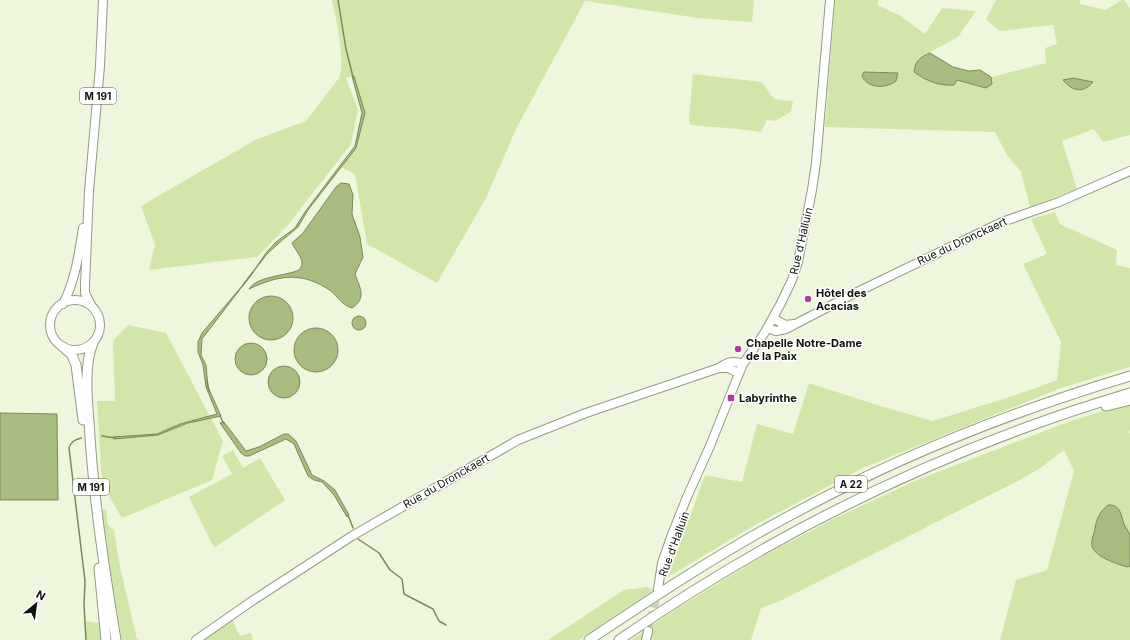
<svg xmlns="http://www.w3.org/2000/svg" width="1130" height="640" viewBox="0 0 1130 640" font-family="Inter,sans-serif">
<rect width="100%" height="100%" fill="#eef6de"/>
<path fill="#d3e6aa" d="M 332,0 L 754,0 L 752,22 L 698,18 L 585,1 L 517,127 L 486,198 L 437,283 L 367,244 L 355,174 L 341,167 L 356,148 L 365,113 L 354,76 L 346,78 L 358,110 L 351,144 L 287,226 L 257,257 L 149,270 L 155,245 L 141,206 L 255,140 L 306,121 L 339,78 C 346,62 336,18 332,0 Z
M 835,0 L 879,0 L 877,5 L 899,15 L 925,34 L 942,8 L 976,11 L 958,37 L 919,58 L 914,68 L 914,72 L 957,80 L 986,88 L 992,84 L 991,77 L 1046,63 L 1045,48 L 1057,44 L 1053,25 L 999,31 L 986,19 L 996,0 L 1080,0 L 1080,4 L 1105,10 L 1122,0 L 1124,0 L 1130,8 L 1130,135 L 1103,142 L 1094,129 L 1062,141 L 1077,189 L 1030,207 L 1021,172 L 1007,155 L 995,132 L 825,127 Z
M 693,74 L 762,82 L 774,99 L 793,101 L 791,112 L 775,121 L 767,120 L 761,132 L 739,129 L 690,125 L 689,120 Z
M 1055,212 L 1060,224 L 1117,250 L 1116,265 L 1130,268 L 1130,367 L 1061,388 L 863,468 L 753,526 L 668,577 L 705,475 L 742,482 L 757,424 L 793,434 L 809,383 L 877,405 L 933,421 L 1019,394 L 1057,380 L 1061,342 L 1023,264 L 1047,254 L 1031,219 Z
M 128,325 L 166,333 L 223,441 L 212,480 L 122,518 L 102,485 L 97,401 L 115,401 L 113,341 Z
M 1130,404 L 1130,429 L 1129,432 L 1130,434 L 1130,640 L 1000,640 L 1016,580 L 1047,570 L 1074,471 L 1064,450 L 1039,469 L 1018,481 L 780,601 L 761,608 L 751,640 L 631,640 L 676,609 L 758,559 L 833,519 L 917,480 L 1068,422 L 1109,409 Z
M 233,450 L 243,468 L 260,458 L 285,500 L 214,548 L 189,497 L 232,474 L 222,456 Z
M 106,509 L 108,525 L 114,530 L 120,567 L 137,639 L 141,640 L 122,640 L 111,579 L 100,511 Z
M 647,587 L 654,590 L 579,640 L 548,640 L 624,590 Z
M 232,619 L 240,636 L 251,633 L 253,640 L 205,640 Z
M 84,621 L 100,623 L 101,640 L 86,640 Z"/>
<path fill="#a9bc7f" stroke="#7b895c" d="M 930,53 L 953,67 L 969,71 L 980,70 L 991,77 L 992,84 L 986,88 L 957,80 L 954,85 C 938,86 927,81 914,72 C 915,61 920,57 930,53 Z
M 864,72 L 898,73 L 896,81 C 886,89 868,89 862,76 Z
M 352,76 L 354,76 L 365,113 L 356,148 L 308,210 L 298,227 L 279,243 L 267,254 L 202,339 L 201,355 L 206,365 L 208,387 L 221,416 L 188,423 L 158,435 L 114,439 L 113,437 L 157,434 L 180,424 L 217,414 L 206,387 L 203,365 L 198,352 L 198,342 L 202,333 L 248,279 L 266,253 L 276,242 L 295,228 L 305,212 L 355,146 L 362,113 Z
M 1073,78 L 1093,82 C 1083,94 1072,91 1063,80 Z
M 341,183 L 349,184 L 353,195 L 352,214 L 360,237 L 363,257 L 355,274 C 360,288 367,298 352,308 C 342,305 338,297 331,291 C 302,271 279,275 249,289 C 257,276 286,276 299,270 C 307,261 296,252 292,243 L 303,233 L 336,187 Z
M249 318a22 22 0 1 1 44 0a22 22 0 1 1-44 0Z
M352 323a7 7 0 1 1 14 0a7 7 0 1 1-14 0Z
M294 350a22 22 0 1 1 44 0a22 22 0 1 1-44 0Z
M235 359a16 16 0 1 1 32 0a16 16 0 1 1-32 0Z
M268 382a16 16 0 1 1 32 0a16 16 0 1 1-32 0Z
M 0,413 L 57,414 L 58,500 L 0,500 Z
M 224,422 L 246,451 L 259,447 L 284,434 L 288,434 L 296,441 L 312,475 L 324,481 L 335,490 L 349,515 L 347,517 L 334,495 L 322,482 L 314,480 L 308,476 L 294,444 L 286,439 L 249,456 L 245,456 L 241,453 L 220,423 Z
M 1108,505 C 1119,504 1121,513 1123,521 C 1124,526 1128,530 1130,535 C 1130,543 1130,557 1130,566 L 1128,567 C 1119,565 1092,556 1092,545 C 1091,540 1094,534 1095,529 C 1096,520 1100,511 1108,505 Z"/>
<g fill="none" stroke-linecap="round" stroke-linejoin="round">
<path stroke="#7b895c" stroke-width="1.5" d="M 338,0 L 346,49 L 353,77
M 243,285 L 253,272
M 207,381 L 209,391
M 220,416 L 224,424
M 102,436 L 115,438
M 81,438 C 74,440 71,442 69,448 L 85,581 L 84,605 L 86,640
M 348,515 L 353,528
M 358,539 L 379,553 L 390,570 L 402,579 L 404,594 L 433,609 L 439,621 L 446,625"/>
<path stroke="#cdd4be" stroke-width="8" stroke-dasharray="8 4" stroke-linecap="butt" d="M 648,631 L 658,591"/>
<g stroke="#939b84" stroke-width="10">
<path id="major" d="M50 325a25 25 0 1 1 50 0a25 25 0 1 1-50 0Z
M 63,304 C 75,281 79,254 83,228
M 92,307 L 85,293 L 85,285 L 89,191 L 100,66 L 103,0
M 773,318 L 785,325 L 794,324
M 767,328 L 776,331 L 786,329 L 853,294 L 1002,222 L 1059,202 L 1130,171
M 719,368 L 728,368 L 739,373
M 658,589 L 662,563 L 671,537 L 687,497 L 710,446 L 738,376 L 743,364 L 765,332 L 780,305 L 792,280 L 798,262 L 812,190 L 816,163 L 830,0
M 196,640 L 252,601 L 352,536 L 518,440 L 586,413 L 719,368 C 728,362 733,360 743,364
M 646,640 L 648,631"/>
</g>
<g stroke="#939b84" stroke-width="11">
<path id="highway" d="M 93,343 C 84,363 87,399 89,421 C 93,495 104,567 116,640
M 63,347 L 72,355 L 76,365 L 83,420
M 1106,406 L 1130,400
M 99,568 L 106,640
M 589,640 C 655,596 721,552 791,515 C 899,456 1013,411 1130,376
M 619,640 C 776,531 947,447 1130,393"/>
</g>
<use href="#major" stroke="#fff" stroke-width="8"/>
<use href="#highway" stroke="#fff" stroke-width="9"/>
</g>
<g fill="#ab3fa0" stroke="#fff" stroke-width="1.5">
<circle cx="808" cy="299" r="4"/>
<circle cx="738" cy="349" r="4"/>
<rect x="727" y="394" width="8" height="8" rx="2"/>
</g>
<g text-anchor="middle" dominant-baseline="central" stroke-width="3" stroke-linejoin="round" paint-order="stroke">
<g fill="#fff" stroke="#585a54" stroke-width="1">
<rect x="80" y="88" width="36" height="16" rx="3"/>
<rect x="835" y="476" width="32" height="16" rx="3"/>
<rect x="73" y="479" width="36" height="16" rx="3"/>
</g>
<g font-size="10" font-weight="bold" fill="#10130b">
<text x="98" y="96">M 191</text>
<text x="851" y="484">A 22</text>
<text x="91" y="487">M 191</text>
</g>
<g font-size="11" fill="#10130b" stroke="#fff">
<text transform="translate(801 241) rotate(-77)">Rue d'Halluin</text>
<text transform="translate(962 241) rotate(-25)">Rue du Dronckaert</text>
<text transform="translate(446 481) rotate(-30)">Rue du Dronckaert</text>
<text transform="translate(674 544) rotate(-70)">Rue d'Halluin</text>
</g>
<g font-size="11" font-weight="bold" fill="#10130b" stroke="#fff" text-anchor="start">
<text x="816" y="293">Hôtel des<tspan x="816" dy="13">Acacias</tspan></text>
<text x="746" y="343">Chapelle Notre-Dame<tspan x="746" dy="13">de la Paix</tspan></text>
<text x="739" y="398">Labyrinthe</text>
</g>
</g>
<g transform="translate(36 604) rotate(29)" stroke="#ffffff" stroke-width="3" paint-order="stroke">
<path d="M0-3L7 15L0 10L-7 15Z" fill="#10130b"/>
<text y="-6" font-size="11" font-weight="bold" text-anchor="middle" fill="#10130b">N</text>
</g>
</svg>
